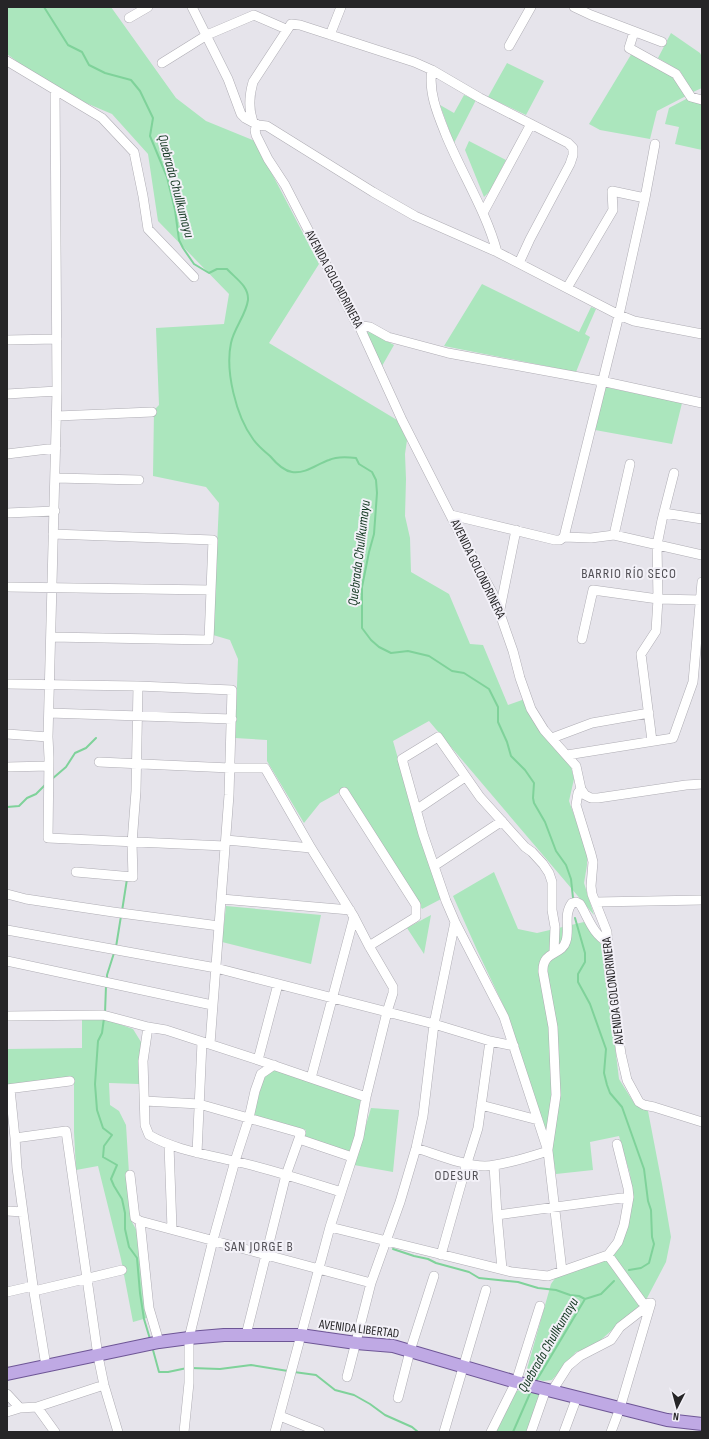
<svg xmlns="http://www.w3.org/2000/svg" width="709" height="1439" viewBox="0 0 709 1439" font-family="'Sofia Sans Condensed',sans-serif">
<rect width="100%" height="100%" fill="#e6e4eb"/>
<path fill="#abe6bd" d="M 7,7 L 111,7 L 176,98 L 206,121 L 255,141 L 319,264 L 269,343 L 397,420 L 407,440 L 405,454 L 406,479 L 405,516 L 410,538 L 411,572 L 449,594 L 470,644 L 483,645 L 508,705 L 525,699 L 571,767 L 574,779 L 569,801 L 587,852 L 587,865 L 584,883 L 594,915 L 429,721 L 393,741 L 422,842 L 443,898 L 422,909 L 347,788 L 320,803 L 304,823 L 267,761 L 267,740 L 235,738 L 238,659 L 230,640 L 213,635 L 219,503 L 206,487 L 153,476 L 154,410 L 159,405 L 156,328 L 224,324 L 229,294 L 158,221 L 148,154 L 112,114 L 86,103 L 38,77 L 7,54 Z
M 671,33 L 700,53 L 702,57 L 702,88 L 693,92 L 680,71 L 658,58 Z
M 632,53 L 674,77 L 686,96 L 657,111 L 650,139 L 600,130 L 589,124 Z
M 507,63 L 544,81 L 526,115 L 488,97 Z
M 464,95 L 476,100 L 454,143 L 440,105 L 454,113 Z
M 688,98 L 702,104 L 702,150 L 675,144 L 679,127 L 665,124 L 669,108 Z
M 469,141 L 506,160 L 490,191 L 484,197 L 465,150 Z
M 482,284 L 579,332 L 591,307 L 596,309 L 585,334 L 590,337 L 576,372 L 444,346 Z
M 370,332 L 394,345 L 382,366 L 364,333 Z
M 605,387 L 682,403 L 672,444 L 595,430 Z
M 494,872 L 518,929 L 537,933 L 584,922 L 603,947 L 619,1079 L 634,1103 L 648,1111 L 662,1184 L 671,1237 L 666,1262 L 646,1300 L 594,1346 L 576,1352 L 552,1380 L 543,1381 L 525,1376 L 551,1284 L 556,1277 L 600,1263 L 613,1255 L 632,1196 L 630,1174 L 619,1136 L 590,1142 L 593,1170 L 556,1174 L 552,1152 L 507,1013 L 477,950 L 453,896 Z
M 226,906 L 321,915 L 311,964 L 222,942 Z
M 431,915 L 424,954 L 407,928 Z
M 82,1017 L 102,1018 L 133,1029 L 141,1042 L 139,1084 L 109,1083 L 110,1105 L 119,1111 L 126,1125 L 132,1222 L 138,1233 L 147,1318 L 133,1322 L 121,1259 L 98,1166 L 76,1170 L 74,1132 L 74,1078 L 7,1085 L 7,1049 L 82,1048 Z
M 274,1070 L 361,1100 L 355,1137 L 349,1152 L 304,1136 L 306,1130 L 253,1115 L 264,1077 Z
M 371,1108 L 399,1110 L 393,1172 L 354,1165 Z
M 521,1389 L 541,1394 L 528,1432 L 496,1432 L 515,1392 Z"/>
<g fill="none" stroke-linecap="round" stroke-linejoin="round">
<path stroke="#7fd29a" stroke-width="2" d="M 44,7 L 68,45 L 82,52 L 89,65 L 105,73 L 131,80 L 140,91 L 153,118 L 150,136 L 167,177 L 175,210 L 179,240 L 183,248 L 194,264 L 209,273 L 217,269 L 227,269 C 235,278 249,286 248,300 C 246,315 234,328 231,343 C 225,371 236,416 253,439 C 257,445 264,451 270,456 C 275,462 284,471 292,472 C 306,474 317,464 329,460 C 337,456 348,457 356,458 L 359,464 L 372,472 L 376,480 L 377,493 L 374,534 L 369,552 L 362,587 L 362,628 L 371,640 L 379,647 L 391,653 L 408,651 L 429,656 L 452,671 L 464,673 L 489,689 L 498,707 L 498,722 L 507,742 L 511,756 L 525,770 L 534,783 L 533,798 L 534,803 L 545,822 L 556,851 L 566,865 L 571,879 L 573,898
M 52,779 L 66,767 L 75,753 L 86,748 L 96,738
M 7,807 L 19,806 L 27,798 L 36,794 L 46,784
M 122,911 L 127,879
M 575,918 L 585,953 L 585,962 L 578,974 L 578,982 L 590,1004 L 606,1049 L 604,1073 L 607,1085 L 610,1093 L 622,1107 L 644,1169 L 648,1201 L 651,1210 L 652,1237 L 654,1244 L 649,1263 L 641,1268 L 629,1270
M 116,947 L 121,916
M 107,979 L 107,975 L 114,953
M 105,1013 L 106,986
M 104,1018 L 102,1033 L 98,1041 L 95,1084 L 97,1110 L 103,1128 L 112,1135 L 104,1146 L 103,1157 L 117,1165 L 111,1179 L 114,1186 L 122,1199 L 125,1213 L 125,1229 L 129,1247 L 137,1258 L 140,1293 L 144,1319 L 150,1339
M 393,1249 L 414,1256 L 428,1259 L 436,1263 L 469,1272 L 479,1278 L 518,1282 L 538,1288 L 556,1290 L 570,1295 L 579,1296 L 585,1299
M 153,1350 L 159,1372 L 168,1372 L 187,1368
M 191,1368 L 220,1369 L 251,1365 L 288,1371
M 294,1372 L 316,1375 L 335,1390 L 354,1395 L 370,1404 L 385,1415 L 412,1427 L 418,1432
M 535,1383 L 585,1299 L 601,1294 L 614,1281
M 513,1432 L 531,1391"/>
<g stroke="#afadb4" stroke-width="10">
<path id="minor" d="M 192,7 L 228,79 L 241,114 L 245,118 L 258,125 L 267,126 L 373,192 L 415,216 L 497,252 L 619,315 L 634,321 L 702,334
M 574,7 L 591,15 L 662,42
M 129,18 L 148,7
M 634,32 L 629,48 L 676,74 L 691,97 L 702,100
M 330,35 L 341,7
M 509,46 L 531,7
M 7,61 L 102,118 L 134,152 L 143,196 L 148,229 L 194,277
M 162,63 L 207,35 L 254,15 L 286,29
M 432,70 C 428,92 438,115 446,135 C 462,174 486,211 497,252
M 55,90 L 57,391 L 48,737 L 49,758 L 48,838 L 225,846
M 253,122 C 248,108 249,96 253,82 L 291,24 L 300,25 L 414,62 L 432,70 L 480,98 L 568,143 L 573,148 L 573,155 L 570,164 L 530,239 L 519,263
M 258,125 L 255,130 L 256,135 L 268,159 L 285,185 L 356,323 L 360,328 L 402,420 L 459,532 L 493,594 L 513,651 L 520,678 L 531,709 L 544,730 L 576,766 L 581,789 L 585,795 L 591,798 L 598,798 L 686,785 L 702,784
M 483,213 L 531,124
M 567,288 L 613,210 L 612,191 L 645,198
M 360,328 L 362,326 L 370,327 L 388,337 L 448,353 L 601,381 L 702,403
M 7,340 L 57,339
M 7,394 L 57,391
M 57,416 L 152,412
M 7,454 L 56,448
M 55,478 L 139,480
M 7,513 L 55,511
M 664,513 L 702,519
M 451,515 L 555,540 L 560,540 L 564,537 L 619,315 L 645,198 L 655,144
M 614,535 L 630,464
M 564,537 L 591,538 L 614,535 L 702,555
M 7,587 L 211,590
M 500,609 L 516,530
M 51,637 L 209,640 L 213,540 L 53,534
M 582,639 L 593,590 L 658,599 L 701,600
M 7,684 L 138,686 L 232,690 L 229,795 L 210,1044
M 49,713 L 232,719
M 7,734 L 48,737
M 552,738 L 592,723 L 649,713
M 652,741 L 641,654 L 656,631 L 658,599 L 657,545 L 662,520 L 674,473
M 567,755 L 673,738 L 693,682 L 702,582
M 99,762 L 230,768 L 265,768 L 311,848 L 354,917 L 369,946 L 393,987 L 393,993 L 387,1012 L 366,1097 L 359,1137 L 330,1227 L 275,1432
M 7,767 L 49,766
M 581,789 L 578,793 L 576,805 L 591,854 L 593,862 L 591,886 L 592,894 L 607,932 L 609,970 L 621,1054 L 627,1080 L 639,1102 L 644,1105 L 654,1107 L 702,1122
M 344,792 L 416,905 L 416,917 L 369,946
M 416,810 L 465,777
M 226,840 L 311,848
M 434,866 L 502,821
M 76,872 L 133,877 L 132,843 L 136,791 L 138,686
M 7,894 L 26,899 L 113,912 L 219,926
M 222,899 L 350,910
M 596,902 L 702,900
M 7,930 L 216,968 L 434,1024 L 490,1041 L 514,1046
M 554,952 L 555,927 L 552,910 L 552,882 L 549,873 L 543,864 L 532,852 L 525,847 L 480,797 L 438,737 L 402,759 L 423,834 L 446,901 L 455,922 L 504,1017 L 548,1151 L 562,1271
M 7,961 L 212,1005
M 7,1016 L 103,1015 L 148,1027 L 166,1030 L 258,1060 L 366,1097
M 148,1027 L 143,1061 L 145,1125 L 149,1135 C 175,1150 205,1154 234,1161 C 270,1169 306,1181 341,1192
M 258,1060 L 278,984
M 311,1078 L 354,917
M 7,1089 L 70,1081
M 10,1089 L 15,1138 L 17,1168 L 33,1286 L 46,1366
M 145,1101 L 199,1104 L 301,1133 L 286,1175 L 246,1335
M 481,1105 L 538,1120
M 15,1138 L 66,1131 L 98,1356 L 104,1385 L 118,1432
M 299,1139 L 352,1157
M 169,1145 L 172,1229
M 416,1148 C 436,1154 464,1166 485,1166 C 502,1166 532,1156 548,1151
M 548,1149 L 556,1095 L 553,1027 L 543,972 C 542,950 562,956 566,941 C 570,928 563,915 572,903 L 576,902 L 580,904 C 588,917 593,935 608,942
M 197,1153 L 202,1042
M 494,1165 L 497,1215 L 502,1269
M 130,1175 L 135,1218 L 140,1221 L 371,1283
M 7,1211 L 23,1212
M 497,1215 L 629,1197
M 140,1221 L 149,1308 L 159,1342
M 330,1227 L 512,1272 L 548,1276 L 608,1255 L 618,1242 L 624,1225 L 629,1197 L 628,1188 L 617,1144
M 441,1255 L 467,1163 L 478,1128 L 490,1041
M 608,1255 L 642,1302 L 645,1304 L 651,1303
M 34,1291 L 122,1270
M 7,1292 L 33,1286
M 347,1377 L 371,1283 L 400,1202 L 416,1148 L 423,1116 L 434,1024 L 455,922
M 552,1391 L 568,1366 L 580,1356 L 611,1340 L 620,1327 L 651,1303
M 7,1394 L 20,1408
M 398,1398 L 410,1351 L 434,1276
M 37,1407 L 55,1432
M 7,1412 L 20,1408 L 37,1407 L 104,1385
M 280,1416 L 320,1432
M 184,1432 L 189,1383 L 189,1338 L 213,1240 L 235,1161 L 249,1118 L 255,1091 L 261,1074 L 274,1065
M 444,1432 L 486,1290
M 491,1432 L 516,1382 L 540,1306
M 531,1432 L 546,1389
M 564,1432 L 577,1397
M 611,1432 L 620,1408 L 651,1303"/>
</g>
<g stroke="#6e5696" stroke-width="14">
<path id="major" d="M 7,1374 L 159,1342 L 189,1338 L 224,1335 L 300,1335 L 356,1343 L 393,1346 L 516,1382 L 667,1420 L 702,1424"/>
</g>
<use href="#minor" stroke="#fff" stroke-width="9"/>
<use href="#major" stroke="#bfa9e4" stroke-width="12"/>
</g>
<g text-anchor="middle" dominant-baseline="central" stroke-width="4" stroke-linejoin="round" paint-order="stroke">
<g font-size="13" fill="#262527" stroke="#f3f1f8">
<text transform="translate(334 279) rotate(62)">AVENIDA GOLONDRINERA</text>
<text transform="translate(478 569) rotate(64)">AVENIDA GOLONDRINERA</text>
<text transform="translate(613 991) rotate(-97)">AVENIDA GOLONDRINERA</text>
<text transform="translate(359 1329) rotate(7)">AVENIDA LIBERTAD</text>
</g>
<g font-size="14" font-style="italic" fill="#153822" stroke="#f3f1f8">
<text transform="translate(176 186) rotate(75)">Quebrada Chullkumayu</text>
<text transform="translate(359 553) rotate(-83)">Quebrada Chullkumayu</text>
<text transform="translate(548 1345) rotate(-60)">Quebrada Chullkumayu</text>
</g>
<g font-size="14" letter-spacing="1" fill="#504e54" stroke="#f3f1f8">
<text x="629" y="573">BARRIO RÍO SECO</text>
<text x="457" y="1175">ODESUR</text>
<text x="259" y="1246">SAN JORGE B</text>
</g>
</g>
<rect width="709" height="1439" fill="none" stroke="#262527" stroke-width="16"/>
<g transform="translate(677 1407) rotate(186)" stroke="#f3f1f8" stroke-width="3" paint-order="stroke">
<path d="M0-3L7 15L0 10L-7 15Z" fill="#262527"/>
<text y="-6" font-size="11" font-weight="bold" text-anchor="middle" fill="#262527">N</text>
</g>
</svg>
